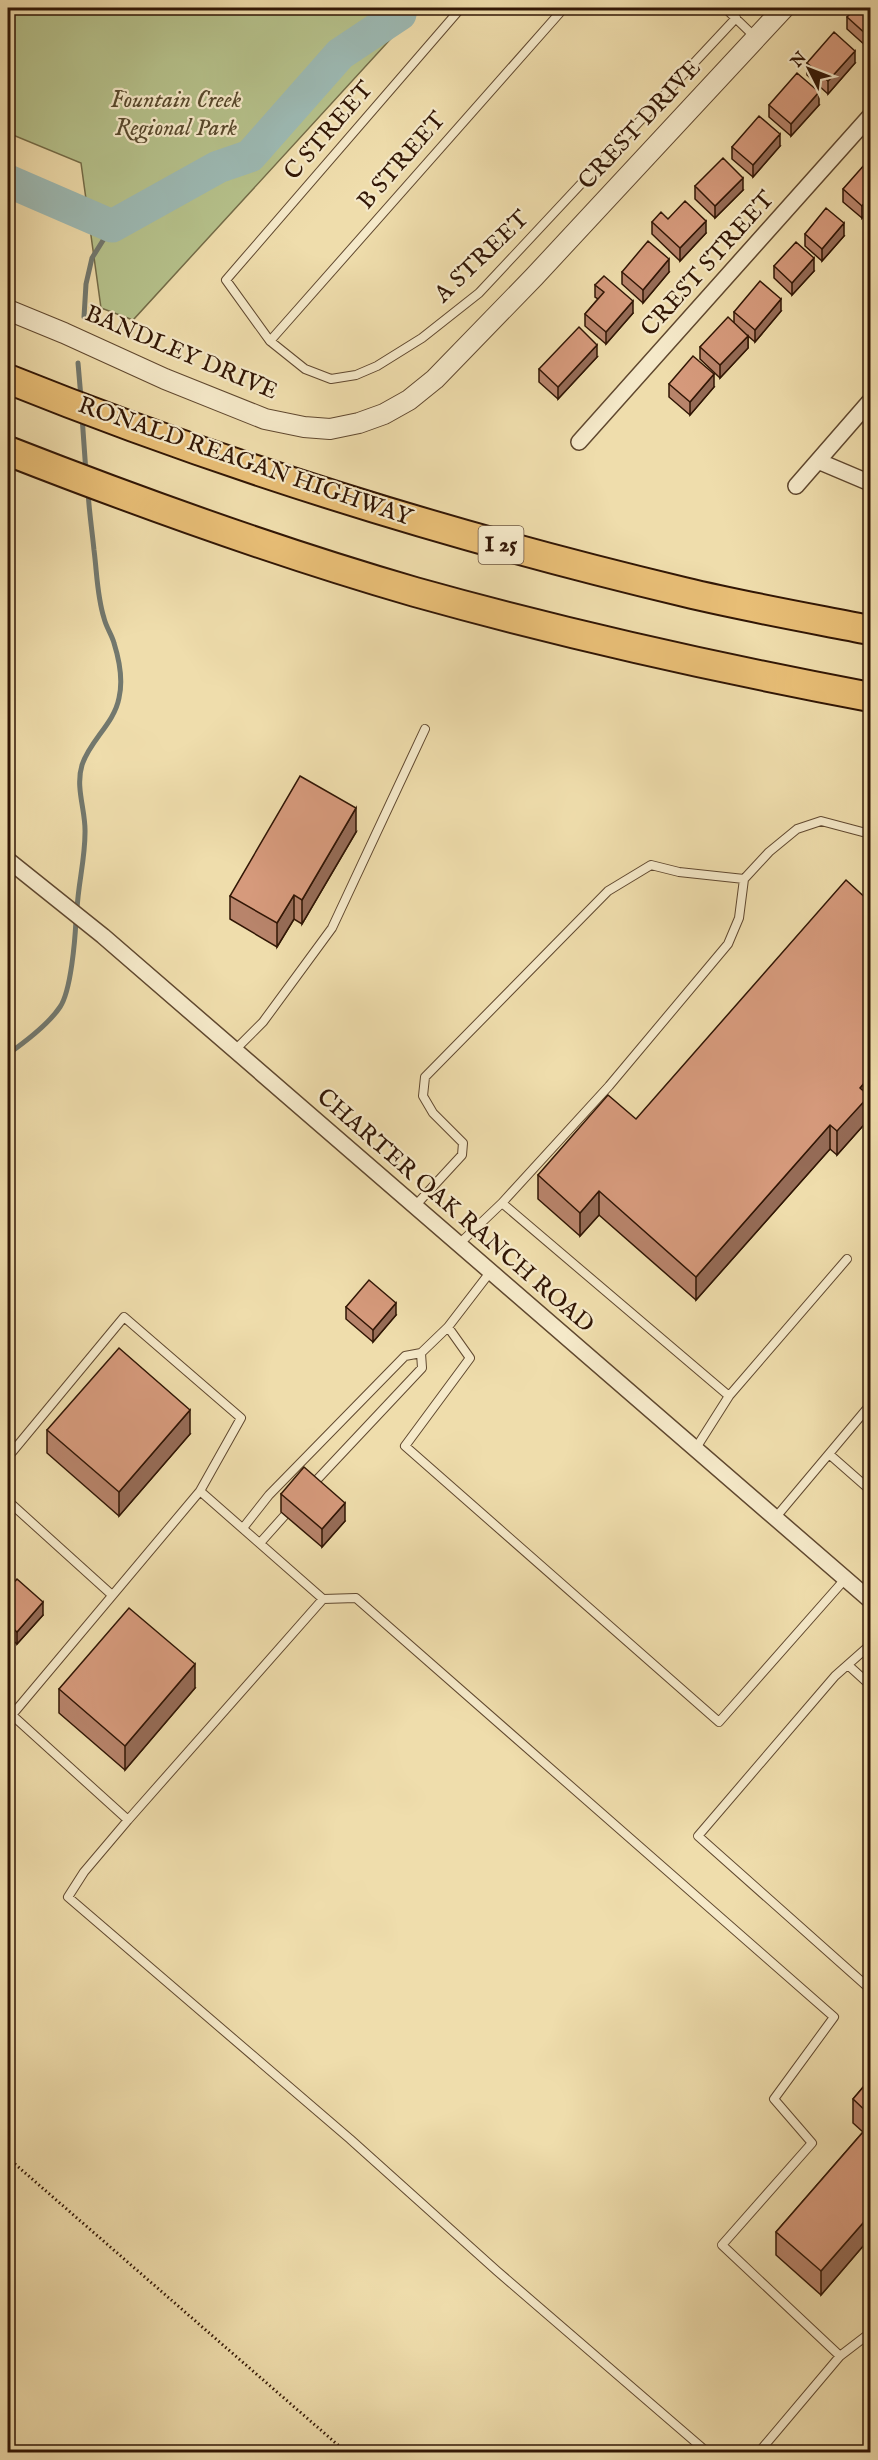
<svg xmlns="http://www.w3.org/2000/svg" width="878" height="2460" viewBox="0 0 878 2460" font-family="'IM FELL English',serif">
<rect width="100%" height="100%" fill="#efddac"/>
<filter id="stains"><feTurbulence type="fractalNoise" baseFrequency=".00333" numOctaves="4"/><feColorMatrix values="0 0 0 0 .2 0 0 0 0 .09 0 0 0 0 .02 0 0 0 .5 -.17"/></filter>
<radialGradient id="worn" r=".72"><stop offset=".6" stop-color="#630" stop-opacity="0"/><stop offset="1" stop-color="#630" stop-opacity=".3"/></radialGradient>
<path fill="#b6c28c" stroke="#746c48" stroke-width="1.5" d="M 8,8 L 419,8 L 133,320 L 101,308 L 81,163 L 8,133 Z"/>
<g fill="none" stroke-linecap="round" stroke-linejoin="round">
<path stroke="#72786e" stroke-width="5" d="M 84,317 L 86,284 L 92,258 L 112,226
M 78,363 L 81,398
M 82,416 L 86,473
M 77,910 C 78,884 85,860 85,833 C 86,811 75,788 82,765 C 90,740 114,724 119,698 C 123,681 119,659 114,643 C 112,635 106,627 104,618 C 97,596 97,573 94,550 C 92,530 89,511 88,491
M 8,1054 C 25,1042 48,1025 60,1007 C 71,991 75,940 76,920"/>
<path stroke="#9dbab4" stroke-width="33" d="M 8,181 L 112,226 L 218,167 L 250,156 L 340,54 L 400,14 L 401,8"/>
<g stroke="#60482f" stroke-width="10">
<path id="service" d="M 461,8 L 226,280 L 270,341 L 305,369 L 331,379 L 356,375 L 377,366 L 422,338 L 479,293 L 736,18
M 725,8 L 756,38
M 270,341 L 564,8
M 235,1050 L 263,1022 L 332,928 L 425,729
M 502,1203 L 609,1086 L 728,944 L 739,918 L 744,879 L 769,852 L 797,829 L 821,821 L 870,834
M 415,1206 L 462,1155 L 463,1143 L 433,1113 L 423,1096 L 425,1077 L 608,891 L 651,865 L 679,872 L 744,879
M 459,1244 L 502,1203 L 729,1396 L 696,1448
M 448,1327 L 470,1358 L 405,1446 L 719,1722 L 846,1578
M 729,1396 L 847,1259
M 829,1454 L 870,1490
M 8,1457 L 124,1317 L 241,1418 L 200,1491
M 312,1485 L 422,1368 L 421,1353
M 8,1501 L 112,1595
M 776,1517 L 870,1405
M 243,1528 L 269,1495 L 405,1356 L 421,1353 L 448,1327 L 491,1271
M 260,1543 L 285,1515
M 870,1645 L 835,1676 L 698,1836 L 870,1989
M 848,1665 L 870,1685
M 128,1820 L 323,1599
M 707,2452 L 497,2271 L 350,2139 L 68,1897 L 84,1872 L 128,1820 L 12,1715 L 200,1491 L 323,1599 L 356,1598 L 834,2017 L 774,2099 L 812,2143 L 722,2245 L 840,2356
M 759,2452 L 840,2356 L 870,2333"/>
</g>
<g stroke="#60482f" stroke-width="18">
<path id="minor" d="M 579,442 L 870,116
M 818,461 L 870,483
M 796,486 L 870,401
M 8,860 L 103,936 L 870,1600"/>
</g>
<g stroke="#60482f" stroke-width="22">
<path id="tertiary" d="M 8,310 L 64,333 L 165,379 L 265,419 L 304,427 L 330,429 L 359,423 L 384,414 L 409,400 L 435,379 L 534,277 L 784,8"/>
</g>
<g stroke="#311605" stroke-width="32">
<path id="motorway" d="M 8,379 C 227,467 454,537 684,592 C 746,607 809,618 870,630
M 8,451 C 141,503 277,552 415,592 C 565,634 717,668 870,697"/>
</g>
<path stroke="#311605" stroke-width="3" stroke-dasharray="1.5 3" stroke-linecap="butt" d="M 8,2158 L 346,2452"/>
<use href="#service" stroke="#f5e9c9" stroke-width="8"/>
<use href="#minor" stroke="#f5e9c9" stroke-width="15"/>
<use href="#tertiary" stroke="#f5e9c9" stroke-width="20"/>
<use href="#motorway" stroke="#e8be76" stroke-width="28"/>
</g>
<path fill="#b8846b" stroke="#311605" stroke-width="1.5" d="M 870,8 L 867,47 L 847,29 L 847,17 Z
M 807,63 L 855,63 L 828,94 L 807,75 Z
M 769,105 L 819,105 L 791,136 L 769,117 Z
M 780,146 L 753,177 L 732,159 L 732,147 Z
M 870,156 L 870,208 L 862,218 L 843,202 L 843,189 L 870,168 Z
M 695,186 L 743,190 L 715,218 L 695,199 Z
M 668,219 L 706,233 L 680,261 L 652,234 L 652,222 Z
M 805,234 L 844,236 L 822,261 L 805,246 Z
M 774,266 L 814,271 L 792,295 L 774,278 Z
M 622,272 L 669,272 L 643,303 L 622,284 Z
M 595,285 L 633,313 L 606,344 L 585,326 L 585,314 L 598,299 L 595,297 Z
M 781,311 L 755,342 L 748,336 L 748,348 L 720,378 L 700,359 L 700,347 L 734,322 L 734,312 Z
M 597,357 L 558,399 L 539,382 L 539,369 Z
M 669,384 L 714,387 L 690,415 L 669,397 Z
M 356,832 L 302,924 L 294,919 L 277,947 L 230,919 L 230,896 Z
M 869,1102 L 869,1119 L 837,1155 L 830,1149 L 696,1300 L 599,1215 L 580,1236 L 538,1199 L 538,1175 L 636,1119 Z
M 346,1307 L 396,1315 L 373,1342 L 346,1319 Z
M 47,1430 L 190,1434 L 119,1516 L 47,1453 Z
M 281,1494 L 345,1521 L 322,1547 L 281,1512 Z
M 8,1589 L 43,1615 L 17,1644 L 8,1636 Z
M 195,1688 L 125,1770 L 59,1713 L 59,1689 Z
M 870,2079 L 870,2238 L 821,2295 L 776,2255 L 776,2232 L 863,2132 L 853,2123 L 853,2099 Z"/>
<path fill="#966c57" stroke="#311605" stroke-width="1.5" d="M 870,30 L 870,43 L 867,47 L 867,35 Z
M 855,51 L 855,63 L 828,94 L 828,81 Z
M 819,92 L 819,105 L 791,136 L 791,124 Z
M 780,134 L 780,146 L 753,177 L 753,165 Z
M 743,178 L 743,190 L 715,218 L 715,206 Z
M 870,196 L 870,208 L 862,218 L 862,206 Z
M 706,221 L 706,233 L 680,261 L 680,248 Z
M 844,223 L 844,236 L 822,261 L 822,249 Z
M 814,258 L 814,271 L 792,295 L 792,283 Z
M 669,259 L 669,272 L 643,303 L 643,290 Z
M 781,299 L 781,311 L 755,342 L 755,330 Z
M 633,301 L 633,313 L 606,344 L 606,332 Z
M 748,336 L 748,348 L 720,378 L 720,365 Z
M 597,345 L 597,357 L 558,399 L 558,387 Z
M 714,374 L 714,387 L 690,415 L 690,402 Z
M 356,808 L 356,832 L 302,924 L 302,900 Z
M 294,895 L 294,919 L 277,947 L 277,923 Z
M 870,1076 L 870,1100 L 869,1102 L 869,1119 L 837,1155 L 837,1131 L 860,1088 Z
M 830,1125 L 830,1149 L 696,1300 L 696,1277 Z
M 599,1191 L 599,1215 L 580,1236 L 580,1213 Z
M 396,1303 L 396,1315 L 373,1342 L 373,1330 Z
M 190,1410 L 190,1434 L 119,1516 L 119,1492 Z
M 345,1503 L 345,1521 L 322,1547 L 322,1529 Z
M 43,1602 L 43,1615 L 17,1644 L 17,1632 Z
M 195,1664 L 195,1688 L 125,1770 L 125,1746 Z
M 870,2215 L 870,2238 L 821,2295 L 821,2271 Z"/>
<path fill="#d69a7c" stroke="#311605" stroke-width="1.5" d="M 856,8 L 870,8 L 870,30 L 867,35 L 847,17 Z
M 834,32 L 855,51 L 828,81 L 807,63 Z
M 797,73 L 819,92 L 791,124 L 769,105 Z
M 759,116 L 780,134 L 753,165 L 732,147 Z
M 723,158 L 743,178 L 715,206 L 695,186 Z
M 865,164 L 870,168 L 870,196 L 862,206 L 843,189 Z
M 685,201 L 706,221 L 680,248 L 652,222 L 661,212 L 668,219 Z
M 826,208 L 844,223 L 822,249 L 805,234 Z
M 648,241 L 669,259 L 643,290 L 622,272 Z
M 796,242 L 814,258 L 792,283 L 774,266 Z
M 604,276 L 633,301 L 606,332 L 585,314 L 604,292 L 595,285 Z
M 760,281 L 781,299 L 755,330 L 734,312 Z
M 728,317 L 748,336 L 720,365 L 700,347 Z
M 579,327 L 597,345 L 558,387 L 539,369 Z
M 693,356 L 714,374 L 690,402 L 669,384 Z
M 300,776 L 356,808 L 302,900 L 294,895 L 277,923 L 230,896 Z
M 846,880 L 870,902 L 870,1076 L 860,1088 L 869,1096 L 837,1131 L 830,1125 L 696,1277 L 599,1191 L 580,1213 L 538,1175 L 608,1095 L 636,1119 Z
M 369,1280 L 396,1303 L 373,1330 L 346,1307 Z
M 119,1348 L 190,1410 L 119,1492 L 47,1430 Z
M 304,1467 L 345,1503 L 322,1529 L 281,1494 Z
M 17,1579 L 43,1602 L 17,1632 L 8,1624 L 8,1589 Z
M 129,1608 L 195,1664 L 125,1746 L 59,1689 Z
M 870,2079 L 870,2115 L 853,2099 Z
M 870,2124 L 870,2215 L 821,2271 L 776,2232 Z"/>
<g text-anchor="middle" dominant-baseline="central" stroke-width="4.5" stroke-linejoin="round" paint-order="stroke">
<rect fill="#f5e9c9" stroke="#6c5540" stroke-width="1.5" x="478.5" y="526" width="45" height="38" rx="4.5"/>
<g font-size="22" font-weight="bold" fill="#311605">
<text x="501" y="545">I 25</text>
</g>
<g font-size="24" font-style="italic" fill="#594a2e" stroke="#f5e9c9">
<text x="176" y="100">Fountain Creek<tspan x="176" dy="28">Regional Park</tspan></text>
</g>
<g font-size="24" fill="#311605" stroke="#f5e9c9">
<text transform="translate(640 125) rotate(-47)">CREST DRIVE</text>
<text transform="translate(329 131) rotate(-49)">C STREET</text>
<text transform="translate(402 161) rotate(-49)">B STREET</text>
<text transform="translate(482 257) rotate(-44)">A STREET</text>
<text transform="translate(708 264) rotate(-48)">CREST STREET</text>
<text transform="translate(181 353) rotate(23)">BANDLEY DRIVE</text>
<text transform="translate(245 462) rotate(19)">RONALD REAGAN HIGHWAY</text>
<text transform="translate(455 1211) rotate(41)">CHARTER OAK RANCH ROAD</text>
</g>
</g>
<rect width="878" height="2460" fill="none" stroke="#efddac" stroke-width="30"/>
<rect x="9" y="9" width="860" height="2442" fill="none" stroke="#311605" stroke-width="3"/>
<rect x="15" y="15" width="848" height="2430" fill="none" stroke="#311605" stroke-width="1.5"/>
<g transform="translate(809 69) rotate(312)" stroke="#f5e9c9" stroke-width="4.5" paint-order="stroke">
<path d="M0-4.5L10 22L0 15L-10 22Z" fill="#311605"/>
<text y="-9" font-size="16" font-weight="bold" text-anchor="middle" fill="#311605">N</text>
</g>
<rect width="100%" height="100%" filter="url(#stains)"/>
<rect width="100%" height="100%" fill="url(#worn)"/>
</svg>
